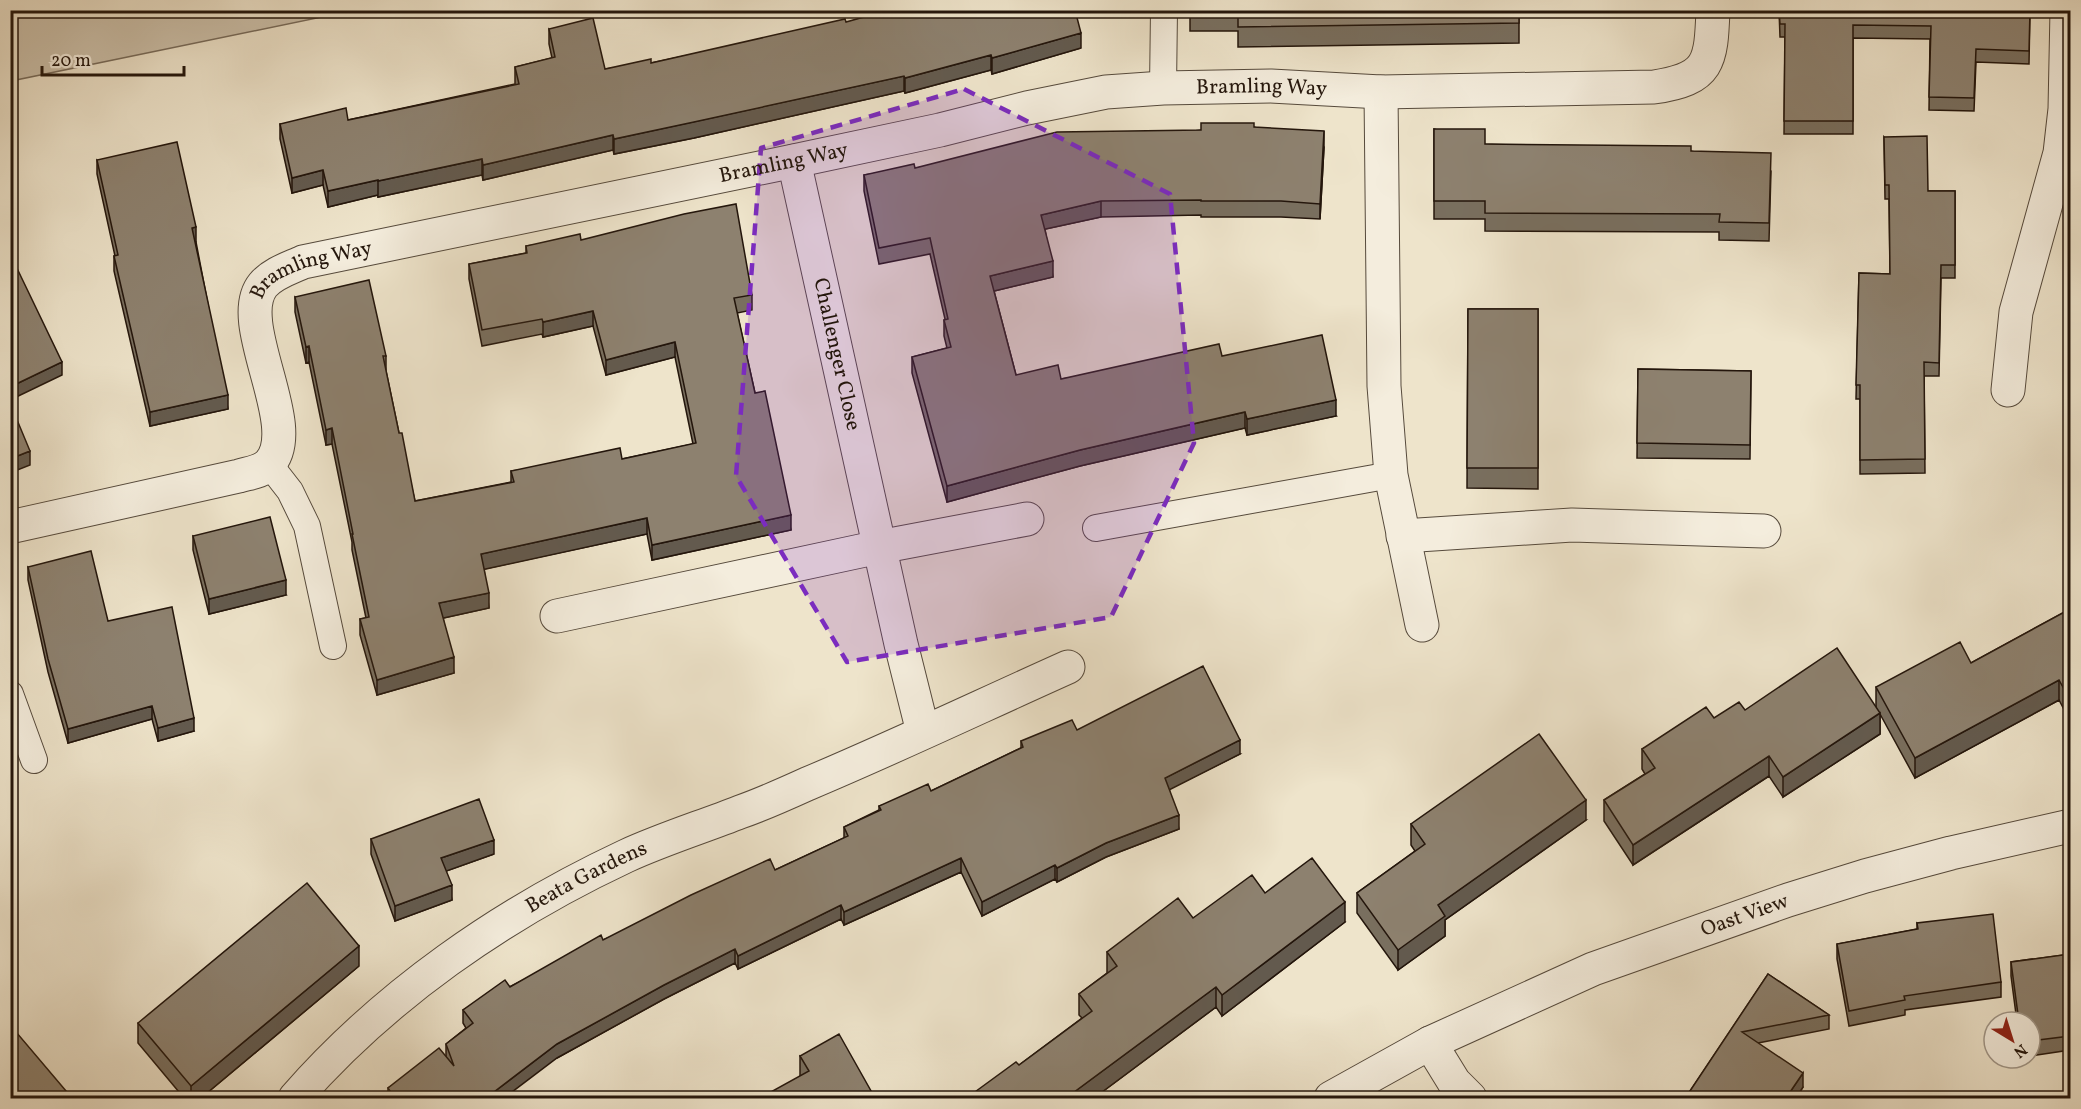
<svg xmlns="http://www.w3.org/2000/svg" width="2081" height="1109" viewBox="0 0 2081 1109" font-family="Vollkorn,serif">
<rect width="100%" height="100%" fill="#eee4cb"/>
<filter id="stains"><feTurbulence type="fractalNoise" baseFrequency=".00333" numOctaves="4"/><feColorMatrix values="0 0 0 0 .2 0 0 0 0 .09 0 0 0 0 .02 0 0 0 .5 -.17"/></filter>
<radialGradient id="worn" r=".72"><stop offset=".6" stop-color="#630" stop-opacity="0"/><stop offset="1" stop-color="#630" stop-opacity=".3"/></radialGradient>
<path fill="#ccc1ab" stroke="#786c5c" stroke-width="1.5" d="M 11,10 L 351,10 L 351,11 L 11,81 Z"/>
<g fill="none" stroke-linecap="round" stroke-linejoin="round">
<g stroke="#564a3c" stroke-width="28">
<path id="service" d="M 1163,88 L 1164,10
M 269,464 L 290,491 L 307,526 L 333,646
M 1096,528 L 1391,475
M 10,694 L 34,760"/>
</g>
<g stroke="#564a3c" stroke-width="35">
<g id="minor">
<path d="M 1381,92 L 1384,386 L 1391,475 L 1422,625"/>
<path id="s1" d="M 794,161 L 901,644 L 923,732"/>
<path d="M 2008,390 L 2016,312 L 2060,153 L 2065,109 L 2067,10"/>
<path id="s2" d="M 10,527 L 239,476 C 249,473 261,472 269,464 C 304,427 232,323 263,285 C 273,273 290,268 303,262 L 794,161 L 940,130 L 1027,108 L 1106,92 L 1163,88 L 1271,86 L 1381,92 L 1654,87 C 1710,79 1711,62 1713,10"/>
<path d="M 1403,536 L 1572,525 L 1764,531"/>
<path d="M 557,616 L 879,547 L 1027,519"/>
<path d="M 1430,1043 L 1454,1082 L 1470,1098"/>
<path id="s3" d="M 295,1098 C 385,995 502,914 626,856 C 663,839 702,827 740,812 C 763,804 785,794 807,784 C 895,747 981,706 1068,667"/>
<path id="s4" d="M 1331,1098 L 1430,1043 L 1593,969 L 1788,900 L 1865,876 L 1951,853 L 2070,826"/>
</g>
</g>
<use href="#service" stroke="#f4eddd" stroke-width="26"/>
<use href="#minor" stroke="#f4eddd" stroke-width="33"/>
</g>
<path fill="#796f5f" stroke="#24160c" stroke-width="1.5" d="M 1190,10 L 1519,10 L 1519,43 L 1238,47 L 1238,31 L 1190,31 Z
M 1779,10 L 2030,10 L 2029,64 L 1976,62 L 1974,111 L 1929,110 L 1930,39 L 1853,38 L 1853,134 L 1784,134 L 1785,37 L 1780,37 Z
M 846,22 L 1081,48 L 992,74 L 991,70 L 905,93 L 904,91 L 694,138 L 614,154 L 613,150 L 483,180 L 482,175 L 378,197 L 378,195 L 328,207 L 323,185 L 292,193 L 280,139 L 280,124 L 348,120 L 515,84 L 515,67 L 552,58 L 549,44 L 549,29 L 605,69 L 651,63 Z
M 1254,127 L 1324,147 L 1320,219 L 1281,217 L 1201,217 L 1201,215 L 1101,217 L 1045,229 L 1053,277 L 994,291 L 1016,375 L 1061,379 L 1222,356 L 1336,416 L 1247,435 L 1245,428 L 1080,466 L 947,502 L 912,373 L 912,357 L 947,348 L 944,336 L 944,320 L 945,319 L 930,254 L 879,264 L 864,191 L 864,175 L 1201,130 Z
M 1434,129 L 1485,144 L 1691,151 L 1771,171 L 1769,241 L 1719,240 L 1719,232 L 1485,231 L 1485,219 L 1434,219 Z
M 1884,137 L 1928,191 L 1955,191 L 1955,278 L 1941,278 L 1939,376 L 1924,376 L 1925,473 L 1860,474 L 1860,399 L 1856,399 L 1859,273 L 1890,274 L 1889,199 L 1885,199 Z
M 97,160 L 196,242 L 228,409 L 150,426 L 114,271 L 114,256 L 115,256 L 97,174 Z
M 581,240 L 752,295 L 752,310 L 737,313 L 755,393 L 791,530 L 652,560 L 647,534 L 484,569 L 489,608 L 443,618 L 454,673 L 377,695 L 360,635 L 360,619 L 366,618 L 352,550 L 352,542 L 332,444 L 326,445 L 309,362 L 306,363 L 295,312 L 295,297 L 386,356 L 386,371 L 399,433 L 415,501 L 511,482 L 511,471 L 622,459 L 693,444 L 675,357 L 606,375 L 593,326 L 543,337 L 542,334 L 482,346 L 469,279 L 469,264 L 526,253 L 526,246 Z
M 1468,309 L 1538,309 L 1538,489 L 1467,488 Z
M 1638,369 L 1751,371 L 1750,459 L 1637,458 Z
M 193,536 L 286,595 L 209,614 L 193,550 Z
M 28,567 L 108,621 L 194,731 L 158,741 L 152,719 L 68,743 L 48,672 L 28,580 Z
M 2070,609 L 2070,721 L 2059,700 L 1915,778 L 1880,714 L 1880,734 L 1783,797 L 1769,776 L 1633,865 L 1604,821 L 1604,800 L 1645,774 L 1642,769 L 1642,749 L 1714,718 L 1745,710 L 1876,707 L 1876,687 L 1971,663 Z
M 1077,730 L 1240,754 L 1169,789 L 1179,829 L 1106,857 L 1057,882 L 1055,879 L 982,916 L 961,872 L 844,925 L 841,919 L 738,969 L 735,963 L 664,999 L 557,1058 L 388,1097 L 388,1088 L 446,1056 L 446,1044 L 466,1028 L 463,1023 L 463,1010 L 603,940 L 775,870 L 844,838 L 844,827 L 879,810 L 879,806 L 931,791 L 1021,748 L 1021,741 Z
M 1586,820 L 1445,920 L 1445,936 L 1398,970 L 1357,913 L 1357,893 L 1415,851 L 1411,845 L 1411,824 Z
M 371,839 L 494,854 L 446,871 L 452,900 L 395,921 L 371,854 Z
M 1265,893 L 1345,922 L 1222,1016 L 1216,1007 L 1094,1098 L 968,1098 L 968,1097 L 1019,1065 L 1082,1018 L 1079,1015 L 1079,994 L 1107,973 L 1107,952 L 1193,918 Z
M 1917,923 L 2001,982 L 2001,997 L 1905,1010 L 1905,1015 L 1849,1026 L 1837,959 L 1837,944 L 1917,929 Z
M 2070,954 L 2070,1050 L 2030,1056 L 2030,1022 L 2017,1022 L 2011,976 L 2011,962 Z
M 359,966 L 201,1098 L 184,1098 L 138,1043 L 138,1023 Z
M 1768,974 L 1829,1015 L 1829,1029 L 1758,1043 L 1803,1087 L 1796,1098 L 1690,1098 L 1690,1091 Z
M 800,1056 L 875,1098 L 800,1076 Z"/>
<path fill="#635a4e" stroke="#24160c" stroke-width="1.5" d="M 1081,33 L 1081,48 L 992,74 L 992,58 Z
M 991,55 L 991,70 L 905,93 L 905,78 Z
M 904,76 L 904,91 L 694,138 L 614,154 L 614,139 Z
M 1324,131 L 1324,147 L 1320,219 L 1320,204 Z
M 613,135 L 613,150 L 483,180 L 483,165 Z
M 482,159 L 482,175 L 378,197 L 378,181 Z
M 323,170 L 323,185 L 292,193 L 292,178 Z
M 378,180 L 378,195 L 328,207 L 328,191 Z
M 1101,201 L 1101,217 L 1041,230 L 1041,215 Z
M 196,227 L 196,242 L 192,243 L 192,228 Z
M 1053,261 L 1053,277 L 990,292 L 990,276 Z
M 593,311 L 593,326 L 543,337 L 543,322 Z
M 675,342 L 675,357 L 606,375 L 606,360 Z
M 309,346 L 309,362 L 306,363 L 306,347 Z
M 62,362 L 62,375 L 10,400 L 10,387 Z
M 228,395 L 228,409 L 150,426 L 150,412 Z
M 1336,400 L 1336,416 L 1247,435 L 1247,419 Z
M 1245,412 L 1245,428 L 1080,466 L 947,502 L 947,486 L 1080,450 Z
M 332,428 L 332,444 L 326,445 L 326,430 Z
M 30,451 L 30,465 L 10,473 L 10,459 Z
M 791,515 L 791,530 L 652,560 L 652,545 Z
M 647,518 L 647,534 L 481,570 L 481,554 Z
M 286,580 L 286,595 L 209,614 L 209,599 Z
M 489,593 L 489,608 L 439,619 L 439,603 Z
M 454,657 L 454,673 L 377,695 L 377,680 Z
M 2059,680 L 2059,700 L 1915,778 L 1915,758 Z
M 152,706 L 152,719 L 68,743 L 68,729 Z
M 1880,713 L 1880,734 L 1783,797 L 1783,777 Z
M 194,718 L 194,731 L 158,741 L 158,728 Z
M 1240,740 L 1240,754 L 1165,792 L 1165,778 Z
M 1769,756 L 1769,776 L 1633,865 L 1633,845 Z
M 1586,800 L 1586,820 L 1445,920 L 1445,936 L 1398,970 L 1398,950 L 1438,905 Z
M 1179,815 L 1179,829 L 1106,857 L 1057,882 L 1057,868 L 1106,843 Z
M 494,840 L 494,854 L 441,873 L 441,858 Z
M 961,858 L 961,872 L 844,925 L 844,912 Z
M 1055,865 L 1055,879 L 982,916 L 982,902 Z
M 452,885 L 452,900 L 395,921 L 395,906 Z
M 1345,902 L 1345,922 L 1222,1016 L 1222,995 Z
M 841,905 L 841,919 L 738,969 L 738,956 Z
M 359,946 L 359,966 L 201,1098 L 191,1098 L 191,1086 Z
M 735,949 L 735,963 L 664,999 L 557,1058 L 504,1098 L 486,1098 L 557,1044 L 664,985 Z
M 1216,987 L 1216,1007 L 1094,1098 L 1066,1098 Z
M 1803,1073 L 1803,1087 L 1796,1098 L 1786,1098 Z"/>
<path fill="#8d816f" stroke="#24160c" stroke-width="1.5" d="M 889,10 L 1075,10 L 1081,33 L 992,58 L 991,55 L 905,78 L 904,76 L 694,122 L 614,139 L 613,135 L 483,165 L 482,159 L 378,181 L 378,180 L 328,191 L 323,170 L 292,178 L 280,124 L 346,108 L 348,120 L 519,84 L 515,67 L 555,57 L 549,29 L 593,18 L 605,69 L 651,59 L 651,63 L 845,19 L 846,22 Z
M 1190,10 L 1519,10 L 1519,23 L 1238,27 L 1238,11 L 1190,12 Z
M 1779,10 L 2030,10 L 2029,51 L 1976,49 L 1974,98 L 1929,97 L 1931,26 L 1853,25 L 1853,121 L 1784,121 L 1785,24 L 1780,24 Z
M 1201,123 L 1254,123 L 1254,127 L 1324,131 L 1320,204 L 1281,201 L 1201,201 L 1201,200 L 1101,201 L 1041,215 L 1053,261 L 990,276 L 1016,375 L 1058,365 L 1061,379 L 1219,344 L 1222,356 L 1322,335 L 1336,400 L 1247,419 L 1245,412 L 1080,450 L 947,486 L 912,357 L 951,347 L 944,320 L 948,319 L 930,238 L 879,248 L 864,175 L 914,164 L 915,168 L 1057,132 L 1201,130 Z
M 1434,129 L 1485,129 L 1485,144 L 1691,146 L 1691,151 L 1771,153 L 1769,223 L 1719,222 L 1720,214 L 1485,213 L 1485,201 L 1434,201 Z
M 1927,136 L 1928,191 L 1955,191 L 1955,265 L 1941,265 L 1939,363 L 1924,362 L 1925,459 L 1860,460 L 1860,385 L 1856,385 L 1859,273 L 1890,274 L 1889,185 L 1885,185 L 1884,137 Z
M 177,142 L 196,227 L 192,228 L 228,395 L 150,412 L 114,256 L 118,255 L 97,160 Z
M 736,204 L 752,295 L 734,298 L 755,393 L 765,391 L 791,515 L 652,545 L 647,518 L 481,554 L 489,593 L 439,603 L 454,657 L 377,680 L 360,619 L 369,617 L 352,534 L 353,534 L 332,428 L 326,430 L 309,346 L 306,347 L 295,297 L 369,280 L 386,356 L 383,356 L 399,433 L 402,433 L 415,501 L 514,482 L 511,471 L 620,448 L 622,459 L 696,443 L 675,342 L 606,360 L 593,311 L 543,322 L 542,319 L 482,330 L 469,264 L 527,253 L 526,246 L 580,234 L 581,240 L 684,214 Z
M 13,260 L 62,362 L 10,387 L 10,261 Z
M 1468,309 L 1538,309 L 1538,468 L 1467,468 Z
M 1638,369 L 1751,371 L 1750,445 L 1637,443 Z
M 10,403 L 30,451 L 10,459 Z
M 270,517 L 286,580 L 209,599 L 193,536 Z
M 91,551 L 108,621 L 172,607 L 194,718 L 158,728 L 152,706 L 68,729 L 48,659 L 28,567 Z
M 2070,609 L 2070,700 L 2059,680 L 1915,758 L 1876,687 L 1960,642 L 1971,663 Z
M 1837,648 L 1880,713 L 1783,777 L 1769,756 L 1633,845 L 1604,800 L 1655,768 L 1642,749 L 1706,707 L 1714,718 L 1739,702 L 1745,710 Z
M 1203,666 L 1240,740 L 1165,778 L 1179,815 L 1106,843 L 1057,868 L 1055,865 L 982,902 L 961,858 L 844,912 L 841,905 L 738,956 L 735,949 L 664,985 L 557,1044 L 486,1098 L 387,1098 L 392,1094 L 388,1088 L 439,1048 L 454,1066 L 446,1044 L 473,1023 L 463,1010 L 505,980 L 510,987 L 601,935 L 603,940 L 691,895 L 770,859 L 775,870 L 848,836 L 844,827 L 881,810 L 879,806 L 928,784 L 931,791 L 1023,747 L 1021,741 L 1072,720 L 1077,730 Z
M 1539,734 L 1586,800 L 1438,905 L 1445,916 L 1398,950 L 1357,893 L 1425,844 L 1411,824 Z
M 479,799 L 494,840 L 441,858 L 452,885 L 395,906 L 371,839 Z
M 1312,858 L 1345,902 L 1222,995 L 1216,987 L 1066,1098 L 969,1098 L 968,1097 L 1016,1062 L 1019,1065 L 1092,1011 L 1079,994 L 1117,966 L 1107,952 L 1178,898 L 1193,918 L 1252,875 L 1265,893 Z
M 307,883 L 359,946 L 191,1086 L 138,1023 Z
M 1993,914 L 2001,982 L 1904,996 L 1905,1000 L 1849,1011 L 1837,944 L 1918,929 L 1917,923 Z
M 2070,954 L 2070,1036 L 2030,1041 L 2030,1022 L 2019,1022 L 2011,962 Z
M 1768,974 L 1829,1015 L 1742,1032 L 1803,1073 L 1786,1098 L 1701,1098 L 1690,1091 Z
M 10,1012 L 16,1032 L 72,1098 L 10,1098 Z
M 839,1034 L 875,1098 L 760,1098 L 809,1071 L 800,1056 Z"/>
<path fill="#7b2cbf" fill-opacity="0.2" stroke="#7b2cbf" stroke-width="4.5" stroke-dasharray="12 8" stroke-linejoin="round" d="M 964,89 L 1170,194 L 1194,443 L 1111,617 L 847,662 L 736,476 L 761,148 Z"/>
<g text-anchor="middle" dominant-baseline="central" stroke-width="5" stroke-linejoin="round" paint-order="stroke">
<g font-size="21" fill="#24160c" stroke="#f4eddd">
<text stroke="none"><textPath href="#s2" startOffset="1476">Bramling Way</textPath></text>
<text stroke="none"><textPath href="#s2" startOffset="990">Bramling Way</textPath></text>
<text stroke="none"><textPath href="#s2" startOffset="504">Bramling Way</textPath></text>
<text stroke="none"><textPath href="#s1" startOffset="198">Challenger Close</textPath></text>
<text stroke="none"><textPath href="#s3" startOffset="368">Beata Gardens</textPath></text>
<text stroke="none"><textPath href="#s4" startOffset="453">Oast View</textPath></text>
</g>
</g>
<rect width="2081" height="1109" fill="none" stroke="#eee4cb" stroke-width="36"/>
<rect x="12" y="12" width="2057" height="1085" fill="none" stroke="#24160c" stroke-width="3"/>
<rect x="18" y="18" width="2045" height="1073" fill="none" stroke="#24160c" stroke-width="1.5"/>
<g transform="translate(2012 1040) rotate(142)"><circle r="28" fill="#f4eddd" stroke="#a19789" stroke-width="1.5"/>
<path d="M0-4.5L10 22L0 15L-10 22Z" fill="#8f2418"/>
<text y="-9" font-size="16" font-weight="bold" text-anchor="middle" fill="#24160c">N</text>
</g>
<path d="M42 66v9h142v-9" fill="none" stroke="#24160c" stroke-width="3"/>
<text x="51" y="66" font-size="18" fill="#24160c" stroke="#f4eddd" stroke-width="4.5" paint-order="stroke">20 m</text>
<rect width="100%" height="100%" filter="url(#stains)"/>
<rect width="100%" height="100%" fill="url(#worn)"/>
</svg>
